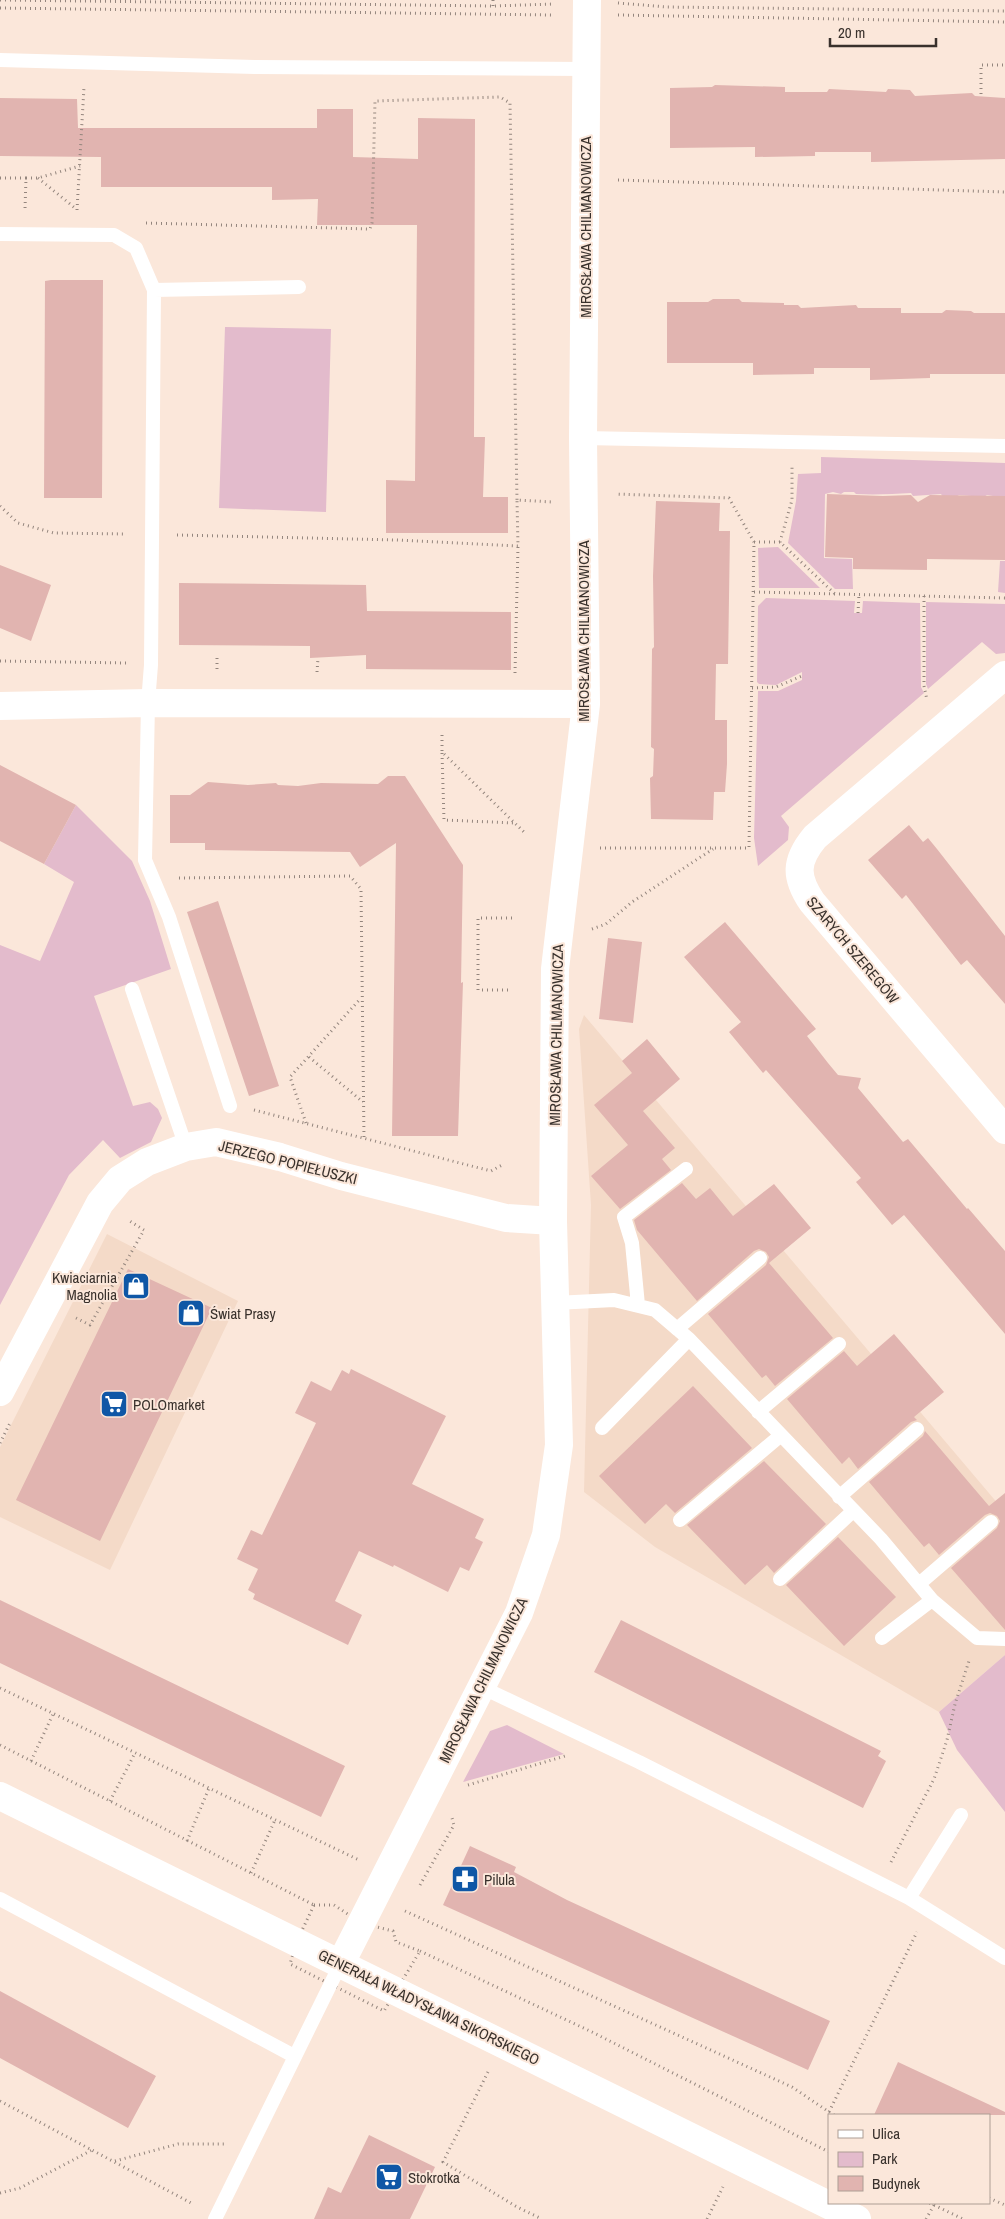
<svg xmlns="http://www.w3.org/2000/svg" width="1005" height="2219" viewBox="0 0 1005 2219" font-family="'Archivo Narrow',sans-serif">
<rect width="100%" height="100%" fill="#fbe7da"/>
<path fill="#f4dac8" d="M 584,1015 L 1005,1512 L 1005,1655 L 939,1712 L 655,1547 L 584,1492 L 591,1205 L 579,1029 Z
M 107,1234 L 238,1301 L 110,1570 L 0,1517 L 0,1447 Z"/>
<path fill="#e3bbcc" d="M 225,327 L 331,329 L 326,512 L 219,508 Z
M 821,457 L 1005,463 L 1005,498 L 987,495 L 984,497 L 959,495 L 956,497 L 943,497 L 941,494 L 913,496 L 911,493 C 893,494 875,495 856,494 L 854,492 L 844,492 L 841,494 L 833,492 L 825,494 L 824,558 L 852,559 L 853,589 L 835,589 L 788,543 L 796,501 L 798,474 L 821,473 Z
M 778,547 L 820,588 L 759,588 L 758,548 Z
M 1000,561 L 1005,561 L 1005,593 L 998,592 Z
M 766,598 L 855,601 L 854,613 L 862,613 L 863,601 L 920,603 L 921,687 L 924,693 L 781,816 L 789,827 L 788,840 L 758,866 L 754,838 L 758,691 L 778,691 L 802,680 L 802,672 L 776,685 L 759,684 L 757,682 L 758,606 Z
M 926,602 L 1005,604 L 1005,653 L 996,654 L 982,642 L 928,689 L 926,684 Z
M 76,805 L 132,861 L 150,901 L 171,969 L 94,996 L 133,1106 L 150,1102 L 158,1109 L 162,1118 L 151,1142 L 120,1158 L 103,1140 L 69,1175 L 0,1305 L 0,945 L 40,961 L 74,882 L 44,864 Z
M 1005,1655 L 1005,1812 L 957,1750 L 939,1712 Z
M 507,1725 L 564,1754 L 463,1782 L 490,1731 Z"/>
<path fill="#e1b4b0" d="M 715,85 L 785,87 L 785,92 L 827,92 L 829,89 L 886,92 L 888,89 L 910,90 L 915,96 L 972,93 L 975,96 L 1005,98 L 1005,159 L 871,162 L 871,152 L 815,152 L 815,156 L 755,157 L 755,147 L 670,148 L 670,88 L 712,87 Z
M 0,98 L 77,99 L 78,128 L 317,128 L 317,109 L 353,109 L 353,157 L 418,159 L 418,118 L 475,119 L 474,437 L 485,437 L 483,497 L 508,497 L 508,533 L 386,533 L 386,480 L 415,481 L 417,225 L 317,225 L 318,199 L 272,200 L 272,187 L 101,187 L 101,157 L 0,156 Z
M 51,280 L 103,280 L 102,498 L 44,498 L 45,281 Z
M 713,299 L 739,299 L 742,302 L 784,303 L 784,305 L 798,305 L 801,308 L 856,305 L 858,308 L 901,308 L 901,313 L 942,313 L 946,310 L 971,311 L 974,313 L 1005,313 L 1005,374 L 930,374 L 930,378 L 870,380 L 870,368 L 814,368 L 814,374 L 753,375 L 753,363 L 667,363 L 667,302 L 708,302 Z
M 827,494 L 883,496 L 911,495 L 918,502 L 930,495 L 1005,496 L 1005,560 L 927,559 L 927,570 L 853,569 L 853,558 L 825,557 Z
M 656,501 L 720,503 L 719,531 L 730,531 L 728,664 L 716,664 L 715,720 L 727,720 L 727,764 L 725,792 L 714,792 L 713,820 L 651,819 L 650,778 L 653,776 L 654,749 L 651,747 L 652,649 L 654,647 L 653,576 Z
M 0,565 L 51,585 L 31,641 L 0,628 Z
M 179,583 L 366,585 L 367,611 L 511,612 L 511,670 L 366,669 L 366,655 L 310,658 L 310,646 L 179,645 Z
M 0,765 L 76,805 L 44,864 L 0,841 Z
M 388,776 L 405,776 L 463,865 L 461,983 L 463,982 L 458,1136 L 392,1136 L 396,843 L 360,867 L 350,852 L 205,850 L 205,843 L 170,843 L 170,795 L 190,795 L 208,782 L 248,785 L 276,783 L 278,785 L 298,786 L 321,783 L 378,784 Z
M 909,825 L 923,842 L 928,838 L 937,849 L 1005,936 L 1005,1004 L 967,960 L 961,965 L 906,895 L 902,899 L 868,860 Z
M 218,901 L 279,1086 L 249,1096 L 187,912 Z
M 725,922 L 816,1029 L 807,1036 L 828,1063 L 838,1075 L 861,1078 L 858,1088 L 903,1142 L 908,1139 L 967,1209 L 968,1208 L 1005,1251 L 1005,1334 L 904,1215 L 892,1225 L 856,1182 L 861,1178 L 766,1070 L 763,1073 L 729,1032 L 741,1022 L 684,957 Z
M 608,938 L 642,942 L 633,1023 L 599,1019 Z
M 647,1039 L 680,1079 L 643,1111 L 675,1148 L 662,1159 L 671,1170 L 620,1209 L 591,1176 L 628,1145 L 594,1105 L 632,1073 L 622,1061 Z
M 682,1183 L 696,1199 L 710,1188 L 733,1216 L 774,1184 L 811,1228 L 769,1263 L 833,1338 L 775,1386 L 766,1375 L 762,1378 L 708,1314 L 766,1265 L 769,1257 L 766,1252 L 759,1249 L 754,1251 L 697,1301 L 637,1230 L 634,1220 Z
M 128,1269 L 212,1308 L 100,1541 L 16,1500 Z
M 894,1334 L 944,1392 L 914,1417 L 917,1420 L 911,1422 L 858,1469 L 849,1457 L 842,1464 L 787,1399 L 844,1351 L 857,1366 Z
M 351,1369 L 446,1416 L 412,1484 L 484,1519 L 475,1538 L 483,1542 L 469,1571 L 460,1567 L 448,1592 L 394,1565 L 393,1567 L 359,1551 L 335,1601 L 362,1615 L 348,1645 L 253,1599 L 255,1594 L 248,1590 L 258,1569 L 237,1559 L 251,1530 L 262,1535 L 316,1423 L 295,1413 L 311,1381 L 331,1391 L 342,1370 L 349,1374 Z
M 693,1386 L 752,1448 L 675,1513 L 666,1504 L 645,1524 L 599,1476 Z
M 925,1431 L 989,1506 L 1005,1493 L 1005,1630 L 951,1568 L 997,1528 L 1000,1521 L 997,1516 L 990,1513 L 985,1515 L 939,1555 L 929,1543 L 924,1547 L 869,1482 L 923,1436 Z
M 764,1461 L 826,1524 L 774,1573 L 767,1565 L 745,1585 L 687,1525 Z
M 838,1537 L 896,1597 L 844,1646 L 786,1585 Z
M 0,1600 L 345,1766 L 321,1817 L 0,1663 Z
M 621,1620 L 881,1751 L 878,1756 L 886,1761 L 863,1808 L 594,1672 Z
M 470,1846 L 516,1867 L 514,1872 L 567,1900 L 830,2021 L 808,2070 L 443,1905 Z
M 0,1991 L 156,2076 L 128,2128 L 0,2058 Z
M 898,2062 L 1005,2112 L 1005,2115 L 874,2115 Z
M 369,2135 L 435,2167 L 410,2219 L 314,2219 L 328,2187 L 341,2193 Z"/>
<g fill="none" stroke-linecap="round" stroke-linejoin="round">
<path stroke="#93857d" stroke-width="3" stroke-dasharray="1 4" stroke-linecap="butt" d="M 0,0 L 493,6 L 554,4
M 493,0 L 493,6
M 618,3 L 667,7 L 1005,11
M 0,8 L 554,15
M 618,15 L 1005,22
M 981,94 L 981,65 L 1005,65
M 0,178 L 26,178 L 25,209
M 26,178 L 38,178 L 80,166
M 38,178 L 75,208
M 618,180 L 1005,192
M 77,210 L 84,87
M 146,223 L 370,229 L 372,223 L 375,101 L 500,97 L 510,103 L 517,500
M 0,506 L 18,523 L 54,533 L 126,534
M 177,535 L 396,540 L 518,546 L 517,500 L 552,502
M 754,542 L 780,542 L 835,594
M 780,542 L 792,500 L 792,467
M 754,592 L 1005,598
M 924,596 L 924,686 L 927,700
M 858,613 L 859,594
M 217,658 L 217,672
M 0,661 L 127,663
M 317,672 L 318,658
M 515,673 L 518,546
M 752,688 L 776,687 L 802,676
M 442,735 L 442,752 L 526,834
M 442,753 L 444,820 L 515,823
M 600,848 L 749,848 L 754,542 L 729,498 L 615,494
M 179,878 L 350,876 L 361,889 L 364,1138
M 592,929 L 606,924 L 632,902 L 713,849
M 508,990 L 478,990 L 478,918 L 514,918
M 309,1057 L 363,1102
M 254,1110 L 491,1171 L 504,1164
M 306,1123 L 290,1077 L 361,998
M 76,1318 L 90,1325 L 144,1230 L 128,1220
M 0,1443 L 10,1423
M 0,1688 L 359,1860
M 0,1745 L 314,1905
M 31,1761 L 53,1714
M 468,1785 L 565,1756
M 110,1801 L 135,1753
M 187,1841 L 209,1788
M 891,1862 L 934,1779 L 947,1740 L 955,1704 L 969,1661
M 251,1873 L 275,1820
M 420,1885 L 454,1825 L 452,1818
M 314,1905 L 334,1905 L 361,1923 L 393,1931 L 396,1942 L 420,1951 L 384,2011 L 290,1964 L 297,1941 Z
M 405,1911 L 792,2087 L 829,2112 L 917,1932
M 420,1951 L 592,2032 L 829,2152
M 488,2072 L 443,2162 L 517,2207 L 542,2219
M 0,2101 L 193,2204
M 829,2112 L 834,2115
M 115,2161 L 178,2144 L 224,2144
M 0,2193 L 20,2188 L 92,2150
M 989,2198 L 1005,2205
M 934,2205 L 963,2219
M 707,2219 L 723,2187
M 926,2219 L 934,2205 L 929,2203"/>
<path stroke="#fff" stroke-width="14" d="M 0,60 L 255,67 L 586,69
M 0,234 L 114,235 L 136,248 L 154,290 L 151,665 L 148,703 L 145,860 L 169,917 L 230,1106
M 154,290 L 299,287
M 583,438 L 1005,446
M 132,989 L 186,1147
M 555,1303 L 614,1300 L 655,1310 L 689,1339 L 881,1539 L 932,1600 L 977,1638 L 1005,1639
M 638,1305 L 632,1243 L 624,1217 L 686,1169
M 677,1329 L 760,1258
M 758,1412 L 839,1344
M 602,1428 L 689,1339
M 839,1497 L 917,1429
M 680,1520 L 780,1436
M 780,1579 L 853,1511
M 919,1584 L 991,1522
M 882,1638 L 932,1600
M 481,1687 L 639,1762 L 909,1898 L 1005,1958
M 909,1898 L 961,1815
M 0,1899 L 294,2056
M 215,2219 L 341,1963"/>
<path stroke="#fff" stroke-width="28" d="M 1005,675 L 815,837 C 795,861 795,877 812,902 L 1005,1130
M 0,706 L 148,703 L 586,704
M 0,1392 L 100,1203 L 120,1179 L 147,1162 L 186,1147 L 216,1142 L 280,1157 L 341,1176 L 506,1218 L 553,1221
M 0,1796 L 857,2219
M 341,1963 L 519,1613 L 546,1535 L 559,1445 L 553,1221 L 555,969 L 586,704 L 583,438 L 587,0"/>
</g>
<defs>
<g id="shop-square" transform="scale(1.4375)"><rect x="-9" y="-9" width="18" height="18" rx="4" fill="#0f57a6" stroke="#fbe7da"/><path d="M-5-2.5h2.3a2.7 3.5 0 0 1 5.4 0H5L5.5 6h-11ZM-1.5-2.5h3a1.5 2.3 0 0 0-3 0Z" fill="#fff"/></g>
<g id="supermarket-square" transform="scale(1.4375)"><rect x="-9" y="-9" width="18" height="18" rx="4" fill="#0f57a6" stroke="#fbe7da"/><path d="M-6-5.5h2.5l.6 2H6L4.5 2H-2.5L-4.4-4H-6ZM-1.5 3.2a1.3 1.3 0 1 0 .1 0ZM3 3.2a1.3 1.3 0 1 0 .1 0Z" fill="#fff"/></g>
<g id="pharmacy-square" transform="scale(1.4375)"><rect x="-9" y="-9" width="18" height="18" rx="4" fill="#0f57a6" stroke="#fbe7da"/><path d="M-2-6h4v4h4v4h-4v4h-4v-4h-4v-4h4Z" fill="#fff"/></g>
</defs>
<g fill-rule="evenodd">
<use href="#shop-square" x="136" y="1286"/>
<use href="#shop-square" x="191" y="1313"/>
<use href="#supermarket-square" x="114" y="1404"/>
<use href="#pharmacy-square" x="465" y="1879"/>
<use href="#supermarket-square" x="389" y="2177"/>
</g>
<g text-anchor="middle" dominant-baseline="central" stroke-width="4" stroke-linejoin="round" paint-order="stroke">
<g font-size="15" fill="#39312c" stroke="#fbe7da">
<text transform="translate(585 227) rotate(-90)">MIROSŁAWA CHILMANOWICZA</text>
<text transform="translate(583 631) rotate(-90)">MIROSŁAWA CHILMANOWICZA</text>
<text transform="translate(853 950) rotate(50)">SZARYCH SZEREGÓW</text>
<text transform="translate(556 1035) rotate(-89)">MIROSŁAWA CHILMANOWICZA</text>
<text transform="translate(288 1162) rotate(14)">JERZEGO POPIEŁUSZKI</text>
<text transform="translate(483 1680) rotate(-64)">MIROSŁAWA CHILMANOWICZA</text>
<text transform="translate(429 2007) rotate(26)">GENERAŁA WŁADYSŁAWA SIKORSKIEGO</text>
</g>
<g font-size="15" fill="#39312c" stroke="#fbe7da" text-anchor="start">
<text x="117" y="1277" text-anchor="end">Kwiaciarnia<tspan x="117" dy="17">Magnolia</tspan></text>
<text x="210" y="1313">Świat Prasy</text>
<text x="133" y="1404">POLOmarket</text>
<text x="484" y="1879">Pilula</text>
<text x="408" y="2177">Stokrotka</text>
</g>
</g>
<rect x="828" y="2114" width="162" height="90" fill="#fbe7da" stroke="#ad9e94"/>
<rect x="838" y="2130" width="25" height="8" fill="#ffffff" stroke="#ad9e94"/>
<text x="872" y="2139" font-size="15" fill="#39312c">Ulica</text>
<rect x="838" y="2152" width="25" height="15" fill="#e3bbcc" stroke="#ad9e94"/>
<text x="872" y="2164" font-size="15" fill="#39312c">Park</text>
<rect x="838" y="2176" width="25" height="15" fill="#e1b4b0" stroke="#ad9e94"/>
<text x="872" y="2189" font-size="15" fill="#39312c">Budynek</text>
<path d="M830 38v8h106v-8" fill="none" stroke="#39312c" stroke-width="2.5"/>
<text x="838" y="38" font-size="15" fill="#39312c" stroke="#fbe7da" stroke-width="4" paint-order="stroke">20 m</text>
</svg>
